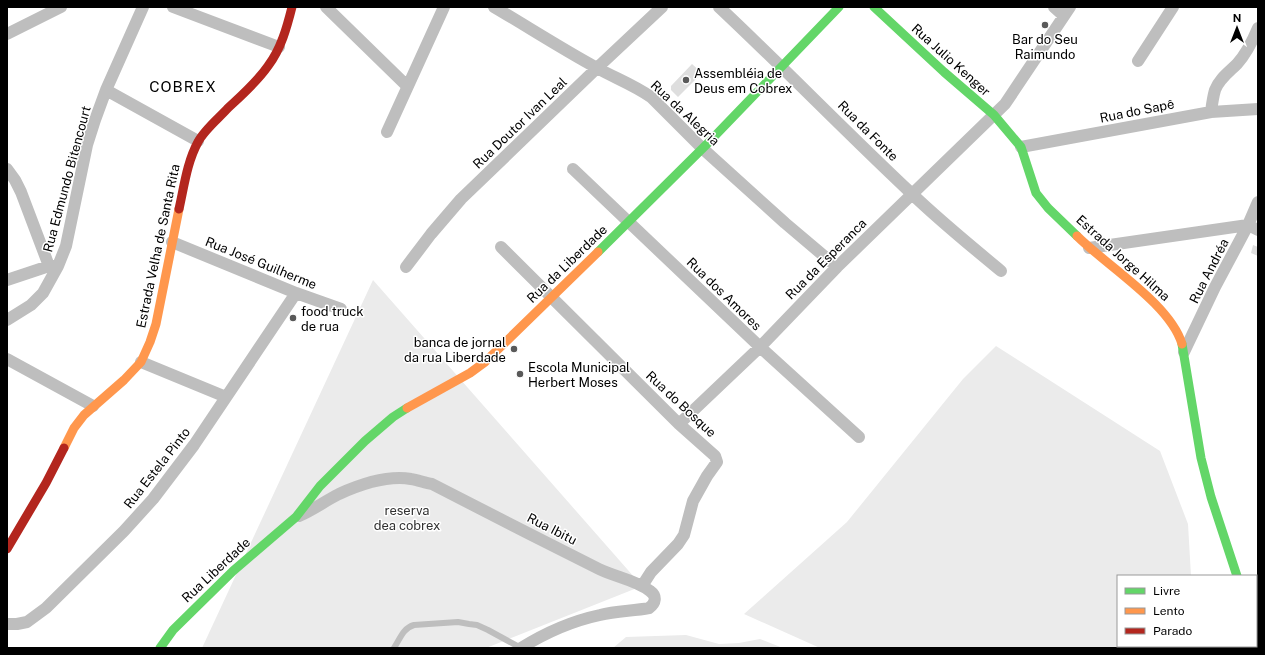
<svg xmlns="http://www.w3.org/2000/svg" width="1265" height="655" viewBox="0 0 1265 655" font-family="'Public Sans',sans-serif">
<rect width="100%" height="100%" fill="#fff"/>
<path fill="#ebebeb" d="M 373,280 L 642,586 L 486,648 L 202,648 Z
M 996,346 L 1160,451 L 1188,524 L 1191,576 L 1118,576 L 1118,646 L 1119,646 L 1117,648 L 820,648 L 744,614 L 847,522 L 963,379 Z
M 686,635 L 719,644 L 739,643 L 760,639 L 783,648 L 613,648 L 626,637 Z"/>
<path fill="#dedede" d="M 692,64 L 702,73 L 678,97 L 671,90 L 671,86 Z
M 1253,245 L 1258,247 L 1258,256 L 1251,253 Z"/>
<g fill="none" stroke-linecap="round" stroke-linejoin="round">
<path stroke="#bebebe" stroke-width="6" d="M 394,648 C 400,639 403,628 414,625 L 458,622 L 469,624 L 477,625 L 488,630 L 521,648"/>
<path stroke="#bebebe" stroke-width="12" d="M 173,7 L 279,47
M 326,7 L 407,86
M 494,7 C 528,27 562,49 597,68 C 615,78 634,85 651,97 L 702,148 L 785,223 L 837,267
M 719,7 C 784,68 846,132 911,193 C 940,221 971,246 1001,271
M 1054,7 L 1064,16
M 7,34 L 61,7
M 1138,61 L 1173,7
M 106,90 L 198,141
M 1211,112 C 1212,104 1213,97 1215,90 C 1219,79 1229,72 1237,64 C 1246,54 1253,40 1258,28
M 387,132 L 444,7
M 1021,147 L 1211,112 L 1258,109
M 7,169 L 15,180 L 21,192 L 49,266
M 573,169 L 760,347 L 859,437
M 172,242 L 296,293 L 341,309
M 501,247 L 679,424 L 715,456 L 717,462 L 707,476 L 693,501 L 684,535 L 678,544 L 651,572 L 642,586
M 1089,248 L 1248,225 L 1258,230
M 406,267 L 431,234 L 461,199 L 597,68 L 662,7
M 7,280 L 49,266 L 56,266
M 7,320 L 31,305 L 43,293 L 58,266 L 66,246 L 87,145 L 95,120 L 106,90 L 143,7
M 1184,352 L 1215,287 L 1248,225 L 1258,202
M 7,359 L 93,406
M 141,362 L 226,397
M 679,424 L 760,347 L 837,267 L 1005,104 L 1070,7
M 299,516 C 313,510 325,501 339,494 C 361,484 387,475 411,479 C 418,480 425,483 432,484 C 488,513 543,541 599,569 C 615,577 636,580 650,591 C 657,596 656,603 649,608 C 633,611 616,611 600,615 C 572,621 545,633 521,648
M 1256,622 L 1258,625
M 7,624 L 17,624 L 27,622 L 46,608 L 124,531 L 153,499 L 194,445 L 296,293"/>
<path stroke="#63d668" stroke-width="9" d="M 874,7 L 944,72 L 994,115 L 1021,147 L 1036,193 L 1048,208 L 1077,236
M 598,252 L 709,142 L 839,7
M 1182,344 L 1201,458 L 1211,497 L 1237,576
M 160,648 L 173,630 L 233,571 L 296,517 L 320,486 L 365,441 L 393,417 L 407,408"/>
<path stroke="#ff974d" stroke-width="9" d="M 1077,236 C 1107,266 1170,304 1182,344
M 407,408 L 470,373 L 485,362 L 598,252
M 64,448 L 74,428 L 84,415 L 124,380 L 141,362 L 150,342 L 156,324 L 179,209"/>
<path stroke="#b3261e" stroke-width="9" d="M 179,209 C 184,187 187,162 198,142 C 204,130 219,118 228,108 C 242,95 257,82 268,66 C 281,49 287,27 292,7
M 7,549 L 46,483 L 64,448"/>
</g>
<g fill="#595959" stroke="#fff" stroke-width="1.5">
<circle cx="1045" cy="25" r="4"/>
<circle cx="686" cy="80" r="4"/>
<circle cx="293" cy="318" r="4"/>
<circle cx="514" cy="349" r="4"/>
<circle cx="520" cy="374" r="4"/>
</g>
<g text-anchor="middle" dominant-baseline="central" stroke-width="3" stroke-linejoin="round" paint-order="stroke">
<g font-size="13" fill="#000" stroke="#fff" text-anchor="start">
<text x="1045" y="39" text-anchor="middle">Bar do Seu<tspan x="1045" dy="15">Raimundo</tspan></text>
<text x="694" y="73">Assembléia de<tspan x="694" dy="15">Deus em Cobrex</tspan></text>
<text x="301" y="311">food truck<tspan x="301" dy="15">de rua</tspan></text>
<text x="506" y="342" text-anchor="end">banca de jornal<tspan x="506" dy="15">da rua Liberdade</tspan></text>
<text x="528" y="367">Escola Municipal<tspan x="528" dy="15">Herbert Moses</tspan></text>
</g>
<g font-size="13" fill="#000" stroke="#fff">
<text transform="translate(951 60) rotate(42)">Rua Julio Kenger</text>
<text transform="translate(1137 111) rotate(-11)">Rua do Sapê</text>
<text transform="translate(685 113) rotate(43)">Rua da Alegria</text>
<text transform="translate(520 123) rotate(-44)">Rua Doutor Ivan Leal</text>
<text transform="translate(868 131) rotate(45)">Rua da Fonte</text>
<text transform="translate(67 179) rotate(-75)">Rua Edmundo Bitencourt</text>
<text transform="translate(158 246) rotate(-78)">Estrada Velha de Santa Rita</text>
<text transform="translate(1123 258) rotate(42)">Estrada Jorge Hilma</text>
<text transform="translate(826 259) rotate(-45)">Rua da Esperanca</text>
<text transform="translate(261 263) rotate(22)">Rua José Guilherme</text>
<text transform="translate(567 264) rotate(-44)">Rua da Liberdade</text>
<text transform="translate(1209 271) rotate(-63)">Rua Andréa</text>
<text transform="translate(724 294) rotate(44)">Rua dos Amores</text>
<text transform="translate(681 404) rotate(43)">Rua do Bosque</text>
<text transform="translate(157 468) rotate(-52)">Rua Estela Pinto</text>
<text transform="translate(552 529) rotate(27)">Rua Ibitu</text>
<text transform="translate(216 570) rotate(-43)">Rua Liberdade</text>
</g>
<g font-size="13" fill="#313131" stroke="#fff">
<text x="407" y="510">reserva<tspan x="407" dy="15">dea cobrex</tspan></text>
</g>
<g font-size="15" letter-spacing="1" fill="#000" stroke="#fff">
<text x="183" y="86">COBREX</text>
</g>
</g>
<rect width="1265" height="655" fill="none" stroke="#000000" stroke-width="16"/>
<rect x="1117" y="575" width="140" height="72" fill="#ffffff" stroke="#999999"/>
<rect x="1125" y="588" width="20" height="6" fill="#63d668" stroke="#999999"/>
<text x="1153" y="595" font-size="12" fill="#000000">Livre</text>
<rect x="1125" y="608" width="20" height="6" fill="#ff974d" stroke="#999999"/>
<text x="1153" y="615" font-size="12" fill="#000000">Lento</text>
<rect x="1125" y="628" width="20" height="6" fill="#b3261e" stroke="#999999"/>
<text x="1153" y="635" font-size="12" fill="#000000">Parado</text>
<g transform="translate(1237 28)" stroke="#ffffff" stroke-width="3" paint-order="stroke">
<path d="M0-3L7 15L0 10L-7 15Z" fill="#000000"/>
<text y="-6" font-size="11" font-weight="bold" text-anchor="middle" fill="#000000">N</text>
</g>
</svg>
